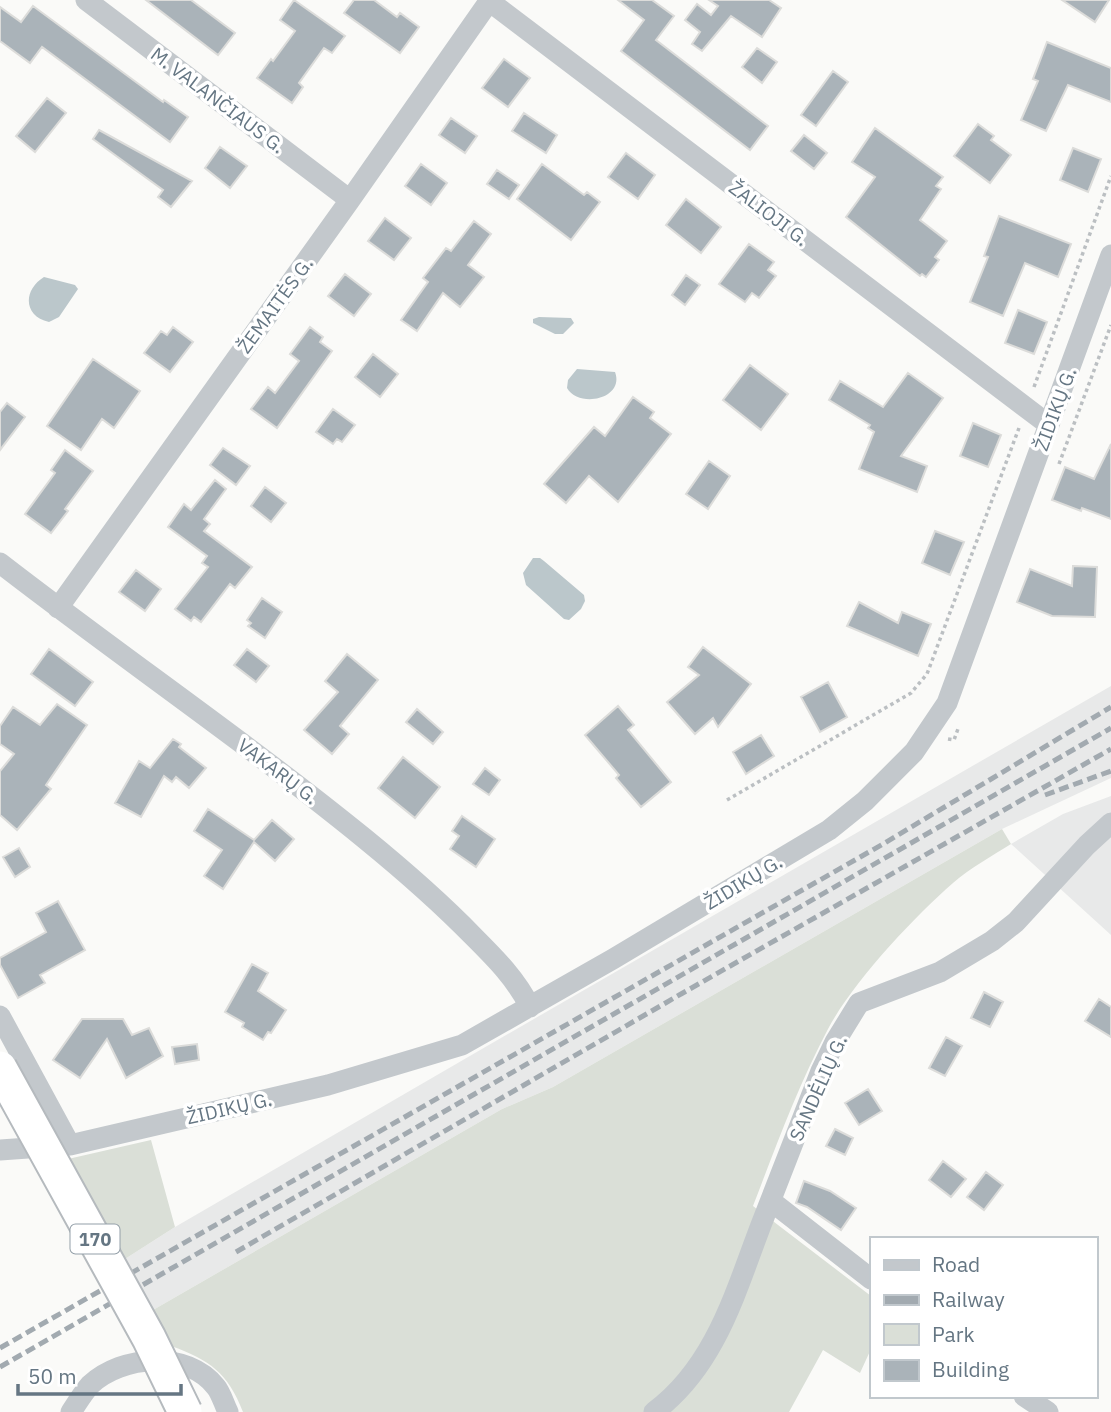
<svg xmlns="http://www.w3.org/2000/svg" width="1111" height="1412" viewBox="0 0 1111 1412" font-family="'IBM Plex Sans',sans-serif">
<rect width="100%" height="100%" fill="#fafaf8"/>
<path fill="#e8e9e9" d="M 1111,686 L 1111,778 L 1002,829 L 553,1087 L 502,1109 L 153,1310 L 125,1259 L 175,1227 L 475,1053 Z
M 1111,796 L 1111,935 L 1011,844 L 1063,814 Z"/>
<path fill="#dadfd7" d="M 1002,829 L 1011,844 C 992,856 970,868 953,883 C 913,918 853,982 828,1029 C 798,1086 776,1146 753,1206 L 871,1296 L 871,1349 L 860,1373 L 823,1350 L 789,1412 L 243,1412 C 228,1373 210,1360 171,1346 L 153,1310 L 502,1109 L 553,1087 Z
M 151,1140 L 175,1227 L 125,1259 L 68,1159 Z"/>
<path fill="#bbc7cb" d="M 44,277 L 75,285 L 78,289 L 59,317 L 49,322 C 23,316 23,290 44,277 Z
M 539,317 L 571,318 L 574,323 L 563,334 L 555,334 L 533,323 L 533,319 Z
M 577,369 L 615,372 C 625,399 579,409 567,388 L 568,380 Z
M 533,558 L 540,558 L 544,561 L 584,595 L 585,601 L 581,609 L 569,620 L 564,619 L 526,585 L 523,573 Z"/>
<path fill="#aab3b9" stroke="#dcdcda" stroke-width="2" d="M 146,0 L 191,0 L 235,33 L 218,55 Z
M 294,0 L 345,36 L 332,53 L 324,48 L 299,83 L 303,87 L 292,103 L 257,78 L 271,59 L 273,61 L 295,31 L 280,20 Z
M 354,0 L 374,0 L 397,17 L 400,13 L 419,27 L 400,53 L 344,13 Z
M 618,0 L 652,0 L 674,16 L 656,40 L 768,126 L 750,150 L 621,51 L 644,20 Z
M 709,0 L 769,0 L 781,8 L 762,37 L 731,16 L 702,51 L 692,44 L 700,32 L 685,20 L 697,4 L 711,15 L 718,6 Z
M 1062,0 L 1109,0 L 1095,22 Z
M 33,6 L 163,102 L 164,100 L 188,117 L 170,142 L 42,47 L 30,63 L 0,41 L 0,7 L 21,22 Z
M 1047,42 L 1111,68 L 1111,102 L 1068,85 L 1046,131 L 1021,120 L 1038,81 L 1033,79 Z
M 757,48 L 777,62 L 762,83 L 742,67 Z
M 504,59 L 530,78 L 508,107 L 482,88 Z
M 833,71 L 848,82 L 816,126 L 801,115 Z
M 47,98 L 66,113 L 35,152 L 16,136 Z
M 524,113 L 557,135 L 546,153 L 512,131 Z
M 451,118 L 477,136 L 465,153 L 439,135 Z
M 978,124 L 994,136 L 991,140 L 1011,155 L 990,183 L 954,156 Z
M 875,128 L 943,177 L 936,186 L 941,189 L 920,220 L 947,241 L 935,257 L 939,260 L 926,277 L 922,274 L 920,276 L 846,217 L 875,177 L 852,162 Z
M 99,130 L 192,181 L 171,207 L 158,197 L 163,190 L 93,139 Z
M 804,135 L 827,153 L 814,169 L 791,151 Z
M 220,147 L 247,166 L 230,188 L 205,168 Z
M 1073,148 L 1101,159 L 1088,192 L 1060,180 Z
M 626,153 L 655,175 L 638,199 L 608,177 Z
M 421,164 L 447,183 L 431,205 L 405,186 Z
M 542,164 L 584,195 L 587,192 L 600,202 L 571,240 L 517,199 Z
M 497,170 L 519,185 L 509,199 L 487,184 Z
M 686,199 L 721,227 L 701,253 L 666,225 Z
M 999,216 L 1071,244 L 1058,277 L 1025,263 L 1003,316 L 970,302 L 988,257 L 984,256 Z
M 385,218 L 411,238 L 394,260 L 368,241 Z
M 474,221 L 491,234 L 468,265 L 484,277 L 460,307 L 443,293 L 417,331 L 401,320 L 428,282 L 423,278 L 446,248 L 451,251 Z
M 749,244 L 774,262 L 768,270 L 776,276 L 759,298 L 752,293 L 745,302 L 719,284 Z
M 345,274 L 371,294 L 354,316 L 328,296 Z
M 686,275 L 700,285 L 685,305 L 672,295 Z
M 1018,310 L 1047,322 L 1034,354 L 1005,343 Z
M 173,327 L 193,342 L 170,372 L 144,353 L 161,331 L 167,335 Z
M 310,327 L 323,337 L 320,342 L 332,351 L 277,428 L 251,409 L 268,387 L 275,393 L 299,361 L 290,354 Z
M 373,354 L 398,374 L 380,397 L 355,377 Z
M 93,359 L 140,391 L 114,428 L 102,419 L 81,450 L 47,426 Z
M 750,365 L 788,394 L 761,430 L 723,400 Z
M 908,373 L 943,398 L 901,456 L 927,466 L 917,492 L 859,469 L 874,432 L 868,428 L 870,425 L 829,400 L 840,381 L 883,407 Z
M 633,397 L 654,412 L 650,418 L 671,434 L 618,502 L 589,476 L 566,503 L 544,484 L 594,427 L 605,436 Z
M 7,403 L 25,417 L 0,450 L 0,412 Z
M 333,409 L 355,425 L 342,442 L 337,439 L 333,444 L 316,432 Z
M 973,423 L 1001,435 L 988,467 L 960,456 Z
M 1111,444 L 1111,519 L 1082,508 L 1081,511 L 1052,500 L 1065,467 L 1094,479 Z
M 223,448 L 250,466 L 236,485 L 210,465 Z
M 65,450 L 93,471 L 65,509 L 68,511 L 51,533 L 25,514 L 55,473 L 51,470 Z
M 709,461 L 730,476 L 708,509 L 686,494 Z
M 215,480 L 226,489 L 204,519 L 210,524 L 204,531 L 252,567 L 235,588 L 230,584 L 201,622 L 194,617 L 191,621 L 175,609 L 208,567 L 202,563 L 207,556 L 168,527 L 184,504 L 191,510 Z
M 265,487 L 286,503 L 271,522 L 251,506 Z
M 935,531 L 964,542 L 950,575 L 922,563 Z
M 1073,566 L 1097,567 L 1095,617 L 1052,616 L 1017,602 L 1030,569 L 1072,586 Z
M 136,570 L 161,589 L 145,611 L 119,592 Z
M 262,598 L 282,612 L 265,638 L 248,626 L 251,623 L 247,620 Z
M 859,602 L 898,623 L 902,612 L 931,624 L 918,656 L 847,626 Z
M 703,647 L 751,684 L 718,727 L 713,718 L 695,734 L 667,702 L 699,675 L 688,667 Z
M 49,649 L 93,682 L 75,706 L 31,674 Z
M 247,649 L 269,666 L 256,682 L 234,665 Z
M 347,654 L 378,680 L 340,726 L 349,734 L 332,754 L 304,730 L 338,692 L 325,681 Z
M 828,682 L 847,717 L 820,732 L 801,697 Z
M 57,704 L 87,725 L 46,785 L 51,789 L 17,830 L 0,815 L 0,771 L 14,754 L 0,744 L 0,726 L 13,707 L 40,725 Z
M 618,706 L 634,725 L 628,730 L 671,782 L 641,807 L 616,778 L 619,775 L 585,735 Z
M 417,709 L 443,732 L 433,744 L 406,722 Z
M 761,735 L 774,756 L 746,774 L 733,752 Z
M 173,739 L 181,744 L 179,747 L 206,768 L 189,788 L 176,777 L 172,782 L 164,776 L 141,817 L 115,803 L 139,761 L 150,768 Z
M 403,757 L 440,787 L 415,818 L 378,788 Z
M 485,768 L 500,780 L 489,795 L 473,784 Z
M 208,809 L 254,840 L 272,820 L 294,839 L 275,861 L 254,842 L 223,889 L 204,876 L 222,850 L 194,831 Z
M 462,816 L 495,839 L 476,867 L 450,849 L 459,836 L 452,831 Z
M 19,848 L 30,867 L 15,877 L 3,857 Z
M 58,901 L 85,950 L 40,975 L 45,983 L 18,998 L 0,965 L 0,958 L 46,932 L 36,913 Z
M 252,964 L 268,973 L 258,991 L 286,1010 L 271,1033 L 268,1032 L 263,1040 L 242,1027 L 244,1023 L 225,1012 Z
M 984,992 L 1003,1002 L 990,1027 L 971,1018 Z
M 1099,999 L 1111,1007 L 1111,1037 L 1085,1021 Z
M 82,1019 L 123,1019 L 132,1035 L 149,1028 L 163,1056 L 126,1078 L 107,1039 L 80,1078 L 53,1060 Z
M 946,1037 L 962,1046 L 945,1076 L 929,1068 Z
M 197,1044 L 199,1060 L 175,1064 L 172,1047 Z
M 868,1089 L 882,1111 L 859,1125 L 845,1103 Z
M 835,1129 L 853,1138 L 845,1155 L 826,1146 Z
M 943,1161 L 966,1179 L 951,1197 L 929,1180 Z
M 986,1172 L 1003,1185 L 984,1210 L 967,1197 Z
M 804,1181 L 830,1191 L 856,1208 L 841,1230 L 807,1207 L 796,1203 Z"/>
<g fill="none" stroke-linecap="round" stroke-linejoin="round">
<path stroke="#bbbfc2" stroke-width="3.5" stroke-dasharray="3.5 3.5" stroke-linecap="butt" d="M 1034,387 L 1111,176
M 1059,464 L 1111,325
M 948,739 L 954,740 L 959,726
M 727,800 L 911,693 L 927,674 L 1019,428"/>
<path stroke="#c3c8cc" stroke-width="21" d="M 86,0 L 350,200
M 489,1 L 1049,425
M 0,563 C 120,656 246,742 364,838 C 402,869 439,901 474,937 C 496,959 516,979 530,1007
M 58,608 L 350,200 L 490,0
M 0,1016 L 70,1145
M 0,1150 L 70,1145 L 328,1085 L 462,1045 L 613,959 L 829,830 L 865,801 L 914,752 L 947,703 L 1111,255
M 771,1201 L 871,1279
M 1024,1396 L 1048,1412
M 71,1412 C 77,1403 83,1393 90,1385 C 122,1355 187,1350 216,1387 C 221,1393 224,1404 228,1412
M 654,1412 C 715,1367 735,1293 761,1225 C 781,1174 801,1122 821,1071 L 835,1042 L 859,1003 L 940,972 L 992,941 L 1016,922 L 1087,845 L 1111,823"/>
<path stroke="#a2aab0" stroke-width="5" stroke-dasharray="10 5" stroke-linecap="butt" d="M 1045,795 L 1111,771
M 236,1252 L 681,994 L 1111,749
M 0,1348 L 883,844 L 1111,707
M 0,1367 L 1111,728"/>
<g stroke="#b5babe" stroke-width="37" stroke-linecap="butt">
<path id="primary-bridge" d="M 0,1068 L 149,1338 L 185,1412"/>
</g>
<use href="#primary-bridge" stroke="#fff" stroke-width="33"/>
</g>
<g text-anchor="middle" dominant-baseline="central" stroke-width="7" stroke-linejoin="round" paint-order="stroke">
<rect fill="#fff" stroke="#939fa8" stroke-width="2" x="70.5" y="1224.5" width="49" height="29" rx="5"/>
<g font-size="18" font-weight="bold" fill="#657683">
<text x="95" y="1239">170</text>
</g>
<g font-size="19" fill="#657683" stroke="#fff">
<text transform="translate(218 100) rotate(37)">M. VALANČIAUS G.</text>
<text transform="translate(769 213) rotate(37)">ŽALIOJI G.</text>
<text transform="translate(275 305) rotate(-54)">ŽEMAITĖS G.</text>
<text transform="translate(1055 409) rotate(-70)">ŽIDIKŲ G.</text>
<text transform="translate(278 771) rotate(37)">VAKARŲ G.</text>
<text transform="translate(743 882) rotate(-31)">ŽIDIKŲ G.</text>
<text transform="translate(818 1088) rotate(-66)">SANDĖLIŲ G.</text>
<text transform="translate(229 1108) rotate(-13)">ŽIDIKŲ G.</text>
</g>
</g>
<rect x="870" y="1237" width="228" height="161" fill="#ffffff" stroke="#c1c8cd" stroke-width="2"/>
<rect x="884" y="1260" width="35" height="10" fill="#c3c8cc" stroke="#c1c8cd" stroke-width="2"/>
<text x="932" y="1272" font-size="21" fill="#657683">Road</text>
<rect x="884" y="1295" width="35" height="10" fill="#a2aab0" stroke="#c1c8cd" stroke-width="2"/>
<text x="932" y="1307" font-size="21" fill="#657683">Railway</text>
<rect x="884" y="1324" width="35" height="21" fill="#dadfd7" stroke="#c1c8cd" stroke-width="2"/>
<text x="932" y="1342" font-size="21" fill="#657683">Park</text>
<rect x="884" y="1360" width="35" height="21" fill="#aab3b9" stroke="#c1c8cd" stroke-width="2"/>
<text x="932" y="1377" font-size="21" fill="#657683">Building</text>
<path d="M18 1384v10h163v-10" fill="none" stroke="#657683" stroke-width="3.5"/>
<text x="28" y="1384" font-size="21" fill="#657683" stroke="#ffffff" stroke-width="5" paint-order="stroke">50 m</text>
</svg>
